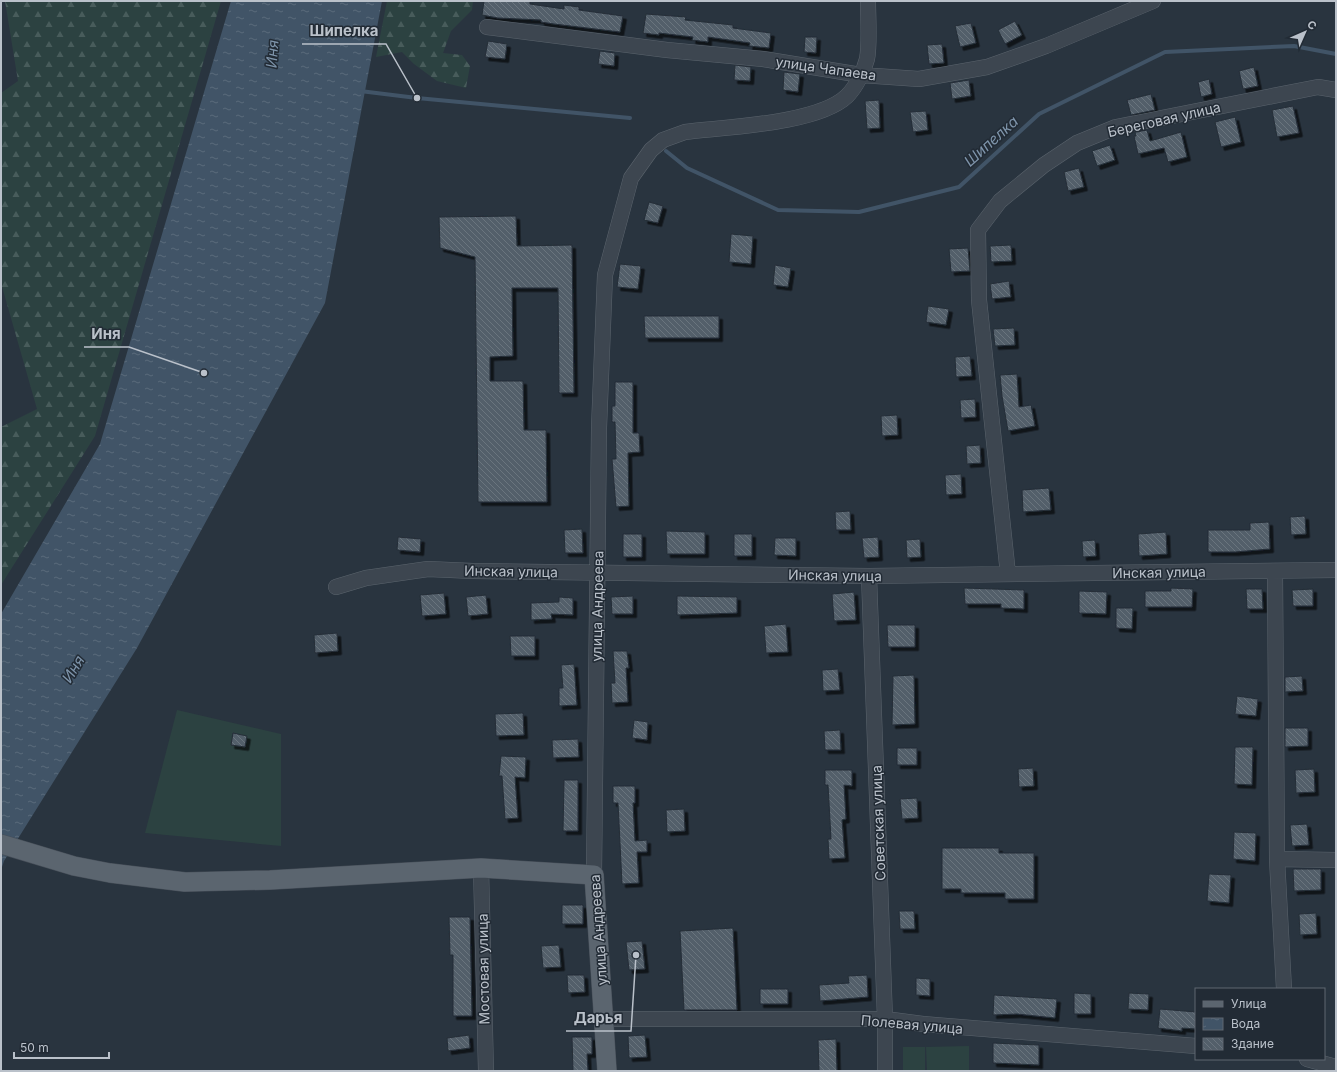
<svg xmlns="http://www.w3.org/2000/svg" width="1337" height="1072" viewBox="0 0 1337 1072" font-family="Inter,sans-serif">
<defs>
<pattern id="forest-firs" width="22" height="20" patternUnits="userSpaceOnUse"><rect width="22" height="20" fill="#2c4241"/><path d="M5 1l3.5 6h-7zM16 11l3.5 6h-7z" fill="#485c5b"/></pattern>
<pattern id="water-ripples" width="26" height="14" patternUnits="userSpaceOnUse"><rect width="26" height="14" fill="#415467"/><path d="M2 4q2-2 4 0t4 0M15 11q2-2 4 0t4 0" fill="none" stroke="#5a6b7b"/></pattern>
<pattern id="building-back-hatch" width="6" height="6" patternUnits="userSpaceOnUse"><rect width="6" height="6" fill="#535f6a"/><path d="M-1 5l2 2M0 0l6 6M5-1l2 2" fill="none" stroke="#6a747e"/></pattern>
<filter id="shadow"><feDropShadow dx="3.5" dy="3.5" stdDeviation="0" flood-color="#0009"/></filter>
</defs>
<rect width="100%" height="100%" fill="#29343f"/>
<path fill="#2c4241" d="M 177,710 L 281,734 L 281,846 L 145,833 Z
M 969,1046 L 969,1071 L 927,1071 L 926,1047 Z
M 903,1047 L 925,1047 L 925,1071 L 903,1071 Z"/>
<path fill="url(#forest-firs)" d="M 5,1 L 221,1 L 95,436 L 1,585 L 1,427 L 37,409 L 1,283 L 1,93 L 18,81 Z
M 387,1 L 473,1 L 472,10 L 451,31 L 443,53 L 462,55 L 470,66 L 466,88 L 437,81 L 414,64 L 402,52 L 376,57 Z"/>
<path fill="url(#water-ripples)" d="M 231,1 L 382,1 L 325,303 L 137,648 L 4,861 L 1,870 L 1,614 L 100,444 Z"/>
<g fill="none" stroke-linecap="round" stroke-linejoin="round">
<path stroke="#415467" stroke-width="4" d="M 360,91 L 417,98 L 630,118
M 666,151 L 687,168 L 778,210 L 859,212 L 959,187 L 1039,114 L 1165,52 L 1294,46 L 1336,54"/>
</g>
<path fill="url(#building-back-hatch)" stroke="#242d37" filter="url(#shadow)" d="M 484,1 L 530,1 L 530,4 L 564,9 L 564,5 L 579,7 L 579,10 L 623,16 L 620,32 L 554,24 L 541,22 L 541,20 L 498,18 L 482,15 Z
M 646,14 L 686,17 L 685,20 L 733,25 L 733,28 L 771,33 L 769,48 L 749,46 L 750,43 L 708,37 L 708,42 L 692,40 L 693,37 L 659,33 L 659,35 L 643,33 Z
M 1015,21 L 1022,35 L 1005,44 L 998,30 Z
M 971,23 L 976,43 L 960,47 L 955,26 Z
M 805,37 L 817,37 L 816,53 L 804,52 Z
M 488,41 L 507,44 L 505,59 L 485,57 Z
M 942,44 L 944,63 L 929,64 L 927,45 Z
M 600,51 L 615,53 L 614,66 L 598,64 Z
M 735,65 L 751,67 L 750,81 L 734,80 Z
M 1254,67 L 1258,86 L 1243,89 L 1239,71 Z
M 784,72 L 800,74 L 798,92 L 783,90 Z
M 1209,79 L 1212,94 L 1201,97 L 1198,82 Z
M 969,80 L 971,96 L 952,99 L 950,83 Z
M 1151,94 L 1155,110 L 1131,115 L 1127,100 Z
M 879,100 L 880,128 L 867,129 L 865,101 Z
M 1293,106 L 1299,133 L 1277,137 L 1272,110 Z
M 926,111 L 928,130 L 913,132 L 910,112 Z
M 1235,117 L 1241,142 L 1221,147 L 1215,122 Z
M 1147,130 L 1150,141 L 1181,132 L 1187,157 L 1168,162 L 1164,148 L 1138,154 L 1134,136 L 1136,136 L 1135,132 Z
M 1110,145 L 1115,160 L 1097,166 L 1092,151 Z
M 1079,168 L 1084,187 L 1068,191 L 1064,172 Z
M 649,202 L 663,206 L 658,223 L 644,220 Z
M 516,216 L 517,246 L 572,245 L 574,393 L 559,393 L 558,288 L 512,288 L 513,356 L 490,357 L 490,381 L 523,381 L 524,430 L 546,430 L 547,502 L 478,502 L 475,257 L 440,248 L 439,217 Z
M 731,234 L 753,236 L 751,264 L 729,262 Z
M 1011,245 L 1012,261 L 991,262 L 990,246 Z
M 968,248 L 970,271 L 951,272 L 949,249 Z
M 620,264 L 641,266 L 638,289 L 617,287 Z
M 775,265 L 791,268 L 788,287 L 773,285 Z
M 1009,281 L 1011,297 L 992,299 L 990,284 Z
M 928,306 L 949,309 L 946,325 L 926,322 Z
M 644,316 L 719,316 L 719,338 L 645,338 Z
M 1014,328 L 1015,345 L 995,346 L 993,329 Z
M 970,356 L 972,376 L 956,377 L 955,357 Z
M 1017,374 L 1019,407 L 1031,405 L 1035,426 L 1008,431 L 1002,396 L 1000,375 Z
M 615,382 L 633,382 L 633,433 L 639,433 L 640,452 L 628,453 L 629,506 L 616,507 L 612,459 L 616,459 L 615,422 L 612,422 L 612,406 L 615,406 Z
M 975,399 L 976,417 L 961,418 L 960,400 Z
M 897,415 L 898,435 L 882,436 L 881,416 Z
M 980,445 L 981,463 L 967,464 L 966,446 Z
M 961,474 L 962,494 L 946,495 L 945,475 Z
M 1049,488 L 1051,510 L 1023,512 L 1022,490 Z
M 850,511 L 851,530 L 836,530 L 835,512 Z
M 1305,516 L 1306,534 L 1291,535 L 1290,517 Z
M 1269,522 L 1270,549 L 1235,552 L 1208,552 L 1208,530 L 1250,530 L 1250,523 Z
M 582,529 L 583,553 L 565,553 L 564,530 Z
M 666,531 L 705,532 L 705,554 L 667,554 Z
M 1166,532 L 1167,554 L 1139,556 L 1138,534 Z
M 623,534 L 642,534 L 642,557 L 623,557 Z
M 734,534 L 752,534 L 752,556 L 734,556 Z
M 398,537 L 421,539 L 420,552 L 397,550 Z
M 878,537 L 879,557 L 864,558 L 862,538 Z
M 775,538 L 796,538 L 796,556 L 774,555 Z
M 920,539 L 921,557 L 907,558 L 906,540 Z
M 1095,540 L 1096,556 L 1083,557 L 1082,541 Z
M 964,588 L 1024,590 L 1024,609 L 1001,608 L 1001,604 L 965,604 Z
M 1171,588 L 1193,589 L 1192,607 L 1145,607 L 1145,591 L 1171,591 Z
M 1246,589 L 1262,589 L 1263,609 L 1247,609 Z
M 1313,589 L 1313,606 L 1293,606 L 1292,590 Z
M 1079,591 L 1107,592 L 1106,614 L 1079,613 Z
M 854,592 L 856,620 L 834,621 L 832,594 Z
M 444,593 L 446,614 L 422,616 L 420,595 Z
M 486,595 L 488,614 L 468,616 L 466,597 Z
M 633,596 L 633,614 L 612,614 L 611,597 Z
M 677,596 L 737,597 L 737,613 L 677,615 Z
M 559,597 L 573,598 L 573,615 L 551,614 L 552,619 L 531,620 L 531,603 L 559,602 Z
M 1116,608 L 1133,608 L 1132,629 L 1116,628 Z
M 786,624 L 788,652 L 766,653 L 764,626 Z
M 887,625 L 915,625 L 915,647 L 888,647 Z
M 337,633 L 338,651 L 315,653 L 314,635 Z
M 510,636 L 535,636 L 535,656 L 511,656 Z
M 613,651 L 627,651 L 629,668 L 626,668 L 628,702 L 612,703 L 611,683 L 615,683 Z
M 574,664 L 577,705 L 559,706 L 559,688 L 563,688 L 561,665 Z
M 838,669 L 840,690 L 823,691 L 822,670 Z
M 914,675 L 915,724 L 892,725 L 893,676 Z
M 1302,676 L 1303,691 L 1285,692 L 1285,677 Z
M 1237,696 L 1258,699 L 1256,716 L 1235,714 Z
M 523,713 L 524,735 L 496,736 L 495,714 Z
M 634,720 L 648,722 L 647,740 L 632,738 Z
M 1285,728 L 1308,728 L 1308,746 L 1285,747 Z
M 840,730 L 841,750 L 825,750 L 824,731 Z
M 233,733 L 247,736 L 245,747 L 231,745 Z
M 578,739 L 579,757 L 553,758 L 552,740 Z
M 1235,747 L 1253,747 L 1252,785 L 1234,784 Z
M 897,748 L 917,748 L 917,765 L 897,765 Z
M 501,756 L 526,757 L 525,778 L 515,777 L 518,818 L 505,819 L 502,776 L 499,776 Z
M 1033,768 L 1034,786 L 1019,787 L 1018,769 Z
M 1314,769 L 1315,792 L 1296,793 L 1295,770 Z
M 825,770 L 852,770 L 852,786 L 844,785 L 846,819 L 842,820 L 845,858 L 829,859 L 828,839 L 831,839 L 828,785 L 825,785 Z
M 564,780 L 578,780 L 578,831 L 563,831 Z
M 613,786 L 635,786 L 635,803 L 633,803 L 635,841 L 647,840 L 647,852 L 637,852 L 639,883 L 622,884 L 618,803 L 613,803 Z
M 917,798 L 918,818 L 902,819 L 900,799 Z
M 684,809 L 685,831 L 667,832 L 666,810 Z
M 1307,824 L 1309,845 L 1292,846 L 1290,825 Z
M 1234,832 L 1256,833 L 1255,861 L 1233,859 Z
M 942,848 L 999,848 L 999,853 L 1034,853 L 1034,899 L 1005,899 L 1005,893 L 961,893 L 961,889 L 942,889 Z
M 1293,869 L 1321,869 L 1321,890 L 1294,891 Z
M 1209,874 L 1231,875 L 1229,903 L 1207,901 Z
M 562,905 L 583,905 L 583,924 L 562,924 Z
M 899,911 L 914,911 L 915,929 L 900,929 Z
M 1316,913 L 1317,934 L 1300,935 L 1299,914 Z
M 449,917 L 470,917 L 472,1016 L 453,1016 L 453,955 L 450,955 Z
M 733,928 L 737,1010 L 684,1010 L 680,931 Z
M 642,941 L 645,969 L 629,970 L 626,942 Z
M 559,945 L 561,967 L 543,968 L 541,946 Z
M 567,975 L 584,975 L 585,992 L 568,993 Z
M 867,975 L 868,997 L 820,1001 L 819,985 L 849,983 L 848,976 Z
M 916,978 L 930,979 L 930,996 L 916,995 Z
M 760,989 L 788,989 L 788,1004 L 760,1004 Z
M 1074,993 L 1091,994 L 1091,1014 L 1074,1014 Z
M 1129,993 L 1149,994 L 1148,1010 L 1128,1009 Z
M 994,995 L 1057,999 L 1055,1018 L 1017,1014 L 993,1015 Z
M 1160,1009 L 1196,1012 L 1196,1029 L 1182,1028 L 1182,1031 L 1158,1028 Z
M 469,1035 L 470,1048 L 448,1051 L 447,1038 Z
M 645,1035 L 647,1057 L 629,1058 L 628,1036 Z
M 572,1037 L 592,1037 L 592,1054 L 587,1054 L 588,1071 L 573,1071 Z
M 836,1039 L 837,1071 L 819,1071 L 818,1040 Z
M 993,1043 L 1039,1045 L 1039,1065 L 993,1063 Z"/>
<g fill="none" stroke-linecap="round" stroke-linejoin="round">
<g stroke="#5b646d" stroke-width="16">
<path id="minor" d="M 487,27 L 667,50 L 763,59 L 861,75 L 919,79 L 987,67 L 1046,46 L 1153,1
M 1275,571 L 1277,859 L 1284,989
M 1008,574 L 979,300 L 978,230 L 1000,201 L 1044,165 L 1077,143 L 1116,127 L 1318,87 L 1336,90
M 869,576 L 885,1019 L 885,1071
M 336,587 L 366,578 L 428,569 L 473,571 L 869,576 L 1336,570
M 1277,859 L 1336,860
M 481,868 L 486,1071
M 594,875 L 599,428 L 605,275 L 631,178 L 651,150 L 663,140 L 685,132 C 725,127 818,124 847,96 C 856,87 864,71 867,59 C 870,44 868,17 868,1
M 604,1019 L 885,1019 L 923,1024 L 1196,1046
M 1307,1059 L 1336,1067"/>
</g>
<g stroke="#474f59" stroke-width="20">
<path id="major" d="M 1,844 L 74,866 L 110,873 L 185,882 L 270,880 L 481,868 L 594,875 L 607,1071"/>
</g>
<use href="#minor" stroke="#3d4650" stroke-width="15"/>
<use href="#major" stroke="#5b656f" stroke-width="19"/>
</g>
<g text-anchor="middle" dominant-baseline="central" stroke-width="3" stroke-linejoin="round" paint-order="stroke">
<g font-size="14" fill="#bac1ca" stroke="#222b35">
<text transform="translate(826 68) rotate(8)">улица Чапаева</text>
<text transform="translate(1164 119) rotate(-13)">Береговая улица</text>
<text transform="translate(511 571) rotate(1)">Инская улица</text>
<text transform="translate(1159 572) rotate(-1)">Инская улица</text>
<text transform="translate(835 575) rotate(1)">Инская улица</text>
<text transform="translate(597 606) rotate(-89)">улица Андреева</text>
<text transform="translate(878 823) rotate(-92)">Советская улица</text>
<text transform="translate(598 930) rotate(-94)">улица Андреева</text>
<text transform="translate(483 969) rotate(-91)">Мостовая улица</text>
<text transform="translate(912 1024) rotate(5)">Полевая улица</text>
</g>
<g font-size="15" font-style="italic" fill="#7e94aa" stroke="#222b35">
<text transform="translate(272 54) rotate(-86)">Иня</text>
<text transform="translate(991 141) rotate(-42)">Шипелка</text>
<text transform="translate(73 669) rotate(-58)">Иня</text>
</g>
</g>
<path fill="none" stroke="#bac1ca" stroke-width="1.5" d="M417 98L386 44H302M204 373L129 347H84M636 955L631 1031H566"/>
<g fill="#bac1ca" stroke="#222b35" stroke-width="1.5">
<circle cx="417" cy="98" r="4"/>
<circle cx="204" cy="373" r="4"/>
<circle cx="636" cy="955" r="4"/>
</g>
<g font-size="15" text-anchor="middle" font-weight="bold" fill="#bac1ca" stroke="#222b35" stroke-width="3" stroke-linejoin="round" paint-order="stroke">
<text x="344" y="36">Шипелка</text>
<text x="106" y="339">Иня</text>
<text x="598" y="1023">Дарья</text>
</g>
<rect width="1337" height="1072" fill="none" stroke="#bac1ca" stroke-width="4"/>
<rect x="1195" y="988" width="130" height="72" fill="#222b35" stroke="#5f6771"/>
<rect x="1203" y="1001" width="20" height="6" fill="#5b656f" stroke="#5f6771"/>
<text x="1231" y="1008" font-size="12" fill="#bac1ca">Улица</text>
<rect x="1203" y="1018" width="20" height="12" fill="url(#water-ripples)" stroke="#5f6771"/>
<text x="1231" y="1028" font-size="12" fill="#bac1ca">Вода</text>
<rect x="1203" y="1038" width="20" height="12" fill="url(#building-back-hatch)" stroke="#5f6771"/>
<text x="1231" y="1048" font-size="12" fill="#bac1ca">Здание</text>
<g transform="translate(1305 32) rotate(45)" stroke="#222b35" stroke-width="3" paint-order="stroke">
<path d="M0-3L7 15L0 10L-7 15Z" fill="#bac1ca"/>
<text y="-6" font-size="11" font-weight="bold" text-anchor="middle" fill="#bac1ca">С</text>
</g>
<path d="M14 1052v6h95v-6" fill="none" stroke="#bac1ca" stroke-width="2"/>
<text x="20" y="1052" font-size="12" fill="#bac1ca" stroke="#222b35" stroke-width="3" paint-order="stroke">50 m</text>
</svg>
